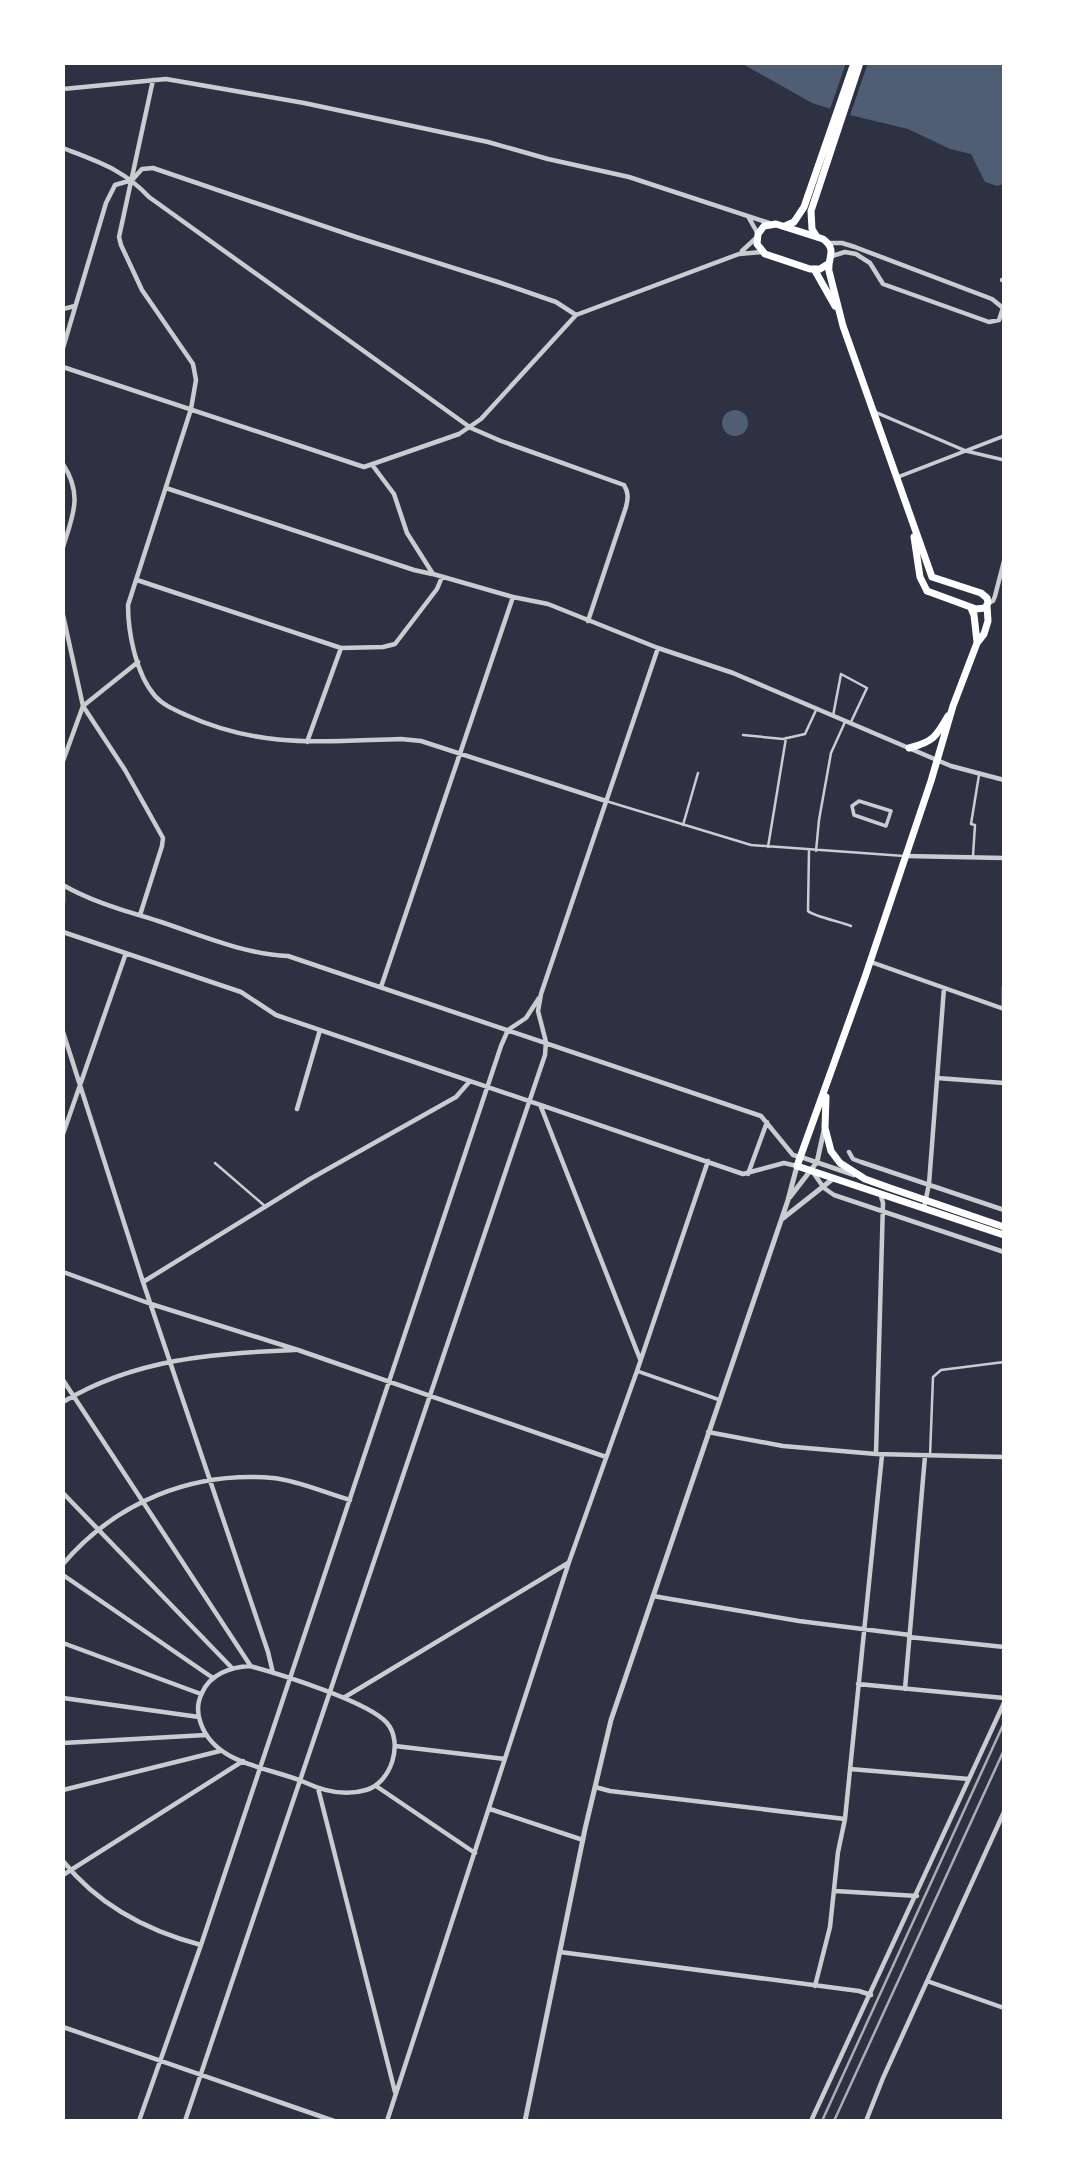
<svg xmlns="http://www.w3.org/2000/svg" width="1067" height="2184" viewBox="0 0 1067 2184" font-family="Raleway,sans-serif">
<rect width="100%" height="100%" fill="#2d3142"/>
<path fill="#4f5d75" d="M 741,63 L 1004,63 L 1004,184 L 997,186 L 985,182 L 971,154 L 950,149 L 908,129 L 850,115 L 812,103 Z
M722 423a13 13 0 1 1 26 0a13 13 0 1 1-26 0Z"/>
<path fill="#2d3142" d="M 846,63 L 868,63 L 849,118 L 829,112 Z"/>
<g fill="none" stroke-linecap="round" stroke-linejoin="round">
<path stroke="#caccd0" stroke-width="2.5" d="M 833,716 L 841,674 L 867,688 L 850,724
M 743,735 L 783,739 L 805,734 L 817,708
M 606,801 L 751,845 L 904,856
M 683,825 L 698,773
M 768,847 L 786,738
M 809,850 L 808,911 C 813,916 841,922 851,926
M 816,851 L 819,820 L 831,753 L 845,722
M 973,856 L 975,825 L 971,824 L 979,775
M 215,1163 L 266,1207
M 930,1456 L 933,1377 L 941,1370 L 1004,1362"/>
<path stroke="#caccd0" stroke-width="3.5" d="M 875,412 L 966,451 L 1004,460
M 898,477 L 1004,436
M 859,801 L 891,811 L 886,826 L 854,815 L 852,806 Z
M 637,1371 L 720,1400"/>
<path stroke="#caccd0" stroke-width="4.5" d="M 153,80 L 119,237 L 121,245 L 142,290 L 193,364 L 196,380 L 191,409 L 128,605 C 128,633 136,674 155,696 C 163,705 175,710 186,715 C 261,749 322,741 401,739 L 421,741 L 606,801
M 63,89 L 166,79 L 304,103 L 488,142 L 548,159 L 629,177 L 769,223
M 63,148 C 98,162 123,169 149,197 L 471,428 L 501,441 L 624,485 C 629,493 628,499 626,507 L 588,621
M 133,179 L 142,169 L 153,168 L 356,237 L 498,282 L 556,302 L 576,315
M 749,218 L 758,234
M 829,243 L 842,243 L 855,247 L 992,299 L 1003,308 L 999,320 L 989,322 L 883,284 L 870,263 L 856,254 L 845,252 L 832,256
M 742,251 L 756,238
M 1002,280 L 1004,280
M 63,309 L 75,306
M 63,348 L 106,203 L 115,185 L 132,180
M 63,367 L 364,467 L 459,434 L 481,419 L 576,315 L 739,254 L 762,252
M 63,464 C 83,495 73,515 63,547
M 373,466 L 394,494 L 407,533 L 433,574 L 513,597 L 548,604 L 658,648 L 733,673 L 951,766 L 1004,780
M 166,488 L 414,570 L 432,574
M 137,580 L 341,648 L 383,647 L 395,644 L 437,589 L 442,577
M 988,603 L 993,601 L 995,596 L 1004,561
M 63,615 L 83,706 L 125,770 L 163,838 L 162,846 L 140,915
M 307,742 L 341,648
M 63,761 L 83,706 L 138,662
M 906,856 L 1004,858
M 63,885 C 92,902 126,911 158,921 C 201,935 243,954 288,956 L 761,1116 L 793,1155 L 800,1157
M 63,886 L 63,902
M 63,932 L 241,992 L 276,1015 L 743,1174 L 784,1163 L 797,1166
M 871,962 L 1004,1009
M 381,987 L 513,597
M 1004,987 L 1004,1006
M 63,1032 L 143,1282 L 268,1652 L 273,1673
M 937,1078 L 1004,1083
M 541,1107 L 640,1359
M 297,1109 L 320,1030
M 63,1134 L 126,953
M 849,1152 L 853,1159 L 861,1162 L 1004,1210
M 812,1171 L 824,1188 L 834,1195 L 1004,1252
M 748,1174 L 767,1122
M 924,1208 L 929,1184 L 944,988
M 63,1272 L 151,1304 L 298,1350 L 606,1457
M 143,1282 L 310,1179 L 456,1097 L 470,1081
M 63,1380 L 250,1665
M 63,1402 C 134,1359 214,1353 295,1350
M 708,1432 L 783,1446 L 876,1454 L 1004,1457
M 876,1454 L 883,1203 L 880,1193
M 63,1493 L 232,1668
M 63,1564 C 116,1502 192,1471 273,1478 C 296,1480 326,1493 350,1500
M 63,1575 L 213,1678
M 653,1596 L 799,1621 L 910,1635
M 909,1637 L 1004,1647
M 63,1643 L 201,1694
M 250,1666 C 280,1674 369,1702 387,1723 C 404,1743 391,1783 366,1790 C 346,1796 323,1791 304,1782 C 269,1767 216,1765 201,1724 C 197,1714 197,1703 202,1693 C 210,1674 231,1667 250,1666 Z
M 858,1684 L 1004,1698
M 905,1689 L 925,1456
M 345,1697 L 568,1563
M 63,1698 L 199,1717
M 63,1743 L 206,1735
M 395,1746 L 505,1759
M 850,1769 L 969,1779
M 376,1786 L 475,1853
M 595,1787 L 610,1791 L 845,1819
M 318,1788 L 395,2092
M 63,1790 L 220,1751
M 490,1809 L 583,1840
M 63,1861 C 98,1905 148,1931 201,1945
M 63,1875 L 243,1761
M 835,1891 L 917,1896
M 560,1952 L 859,1991 L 871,1995
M 927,1981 L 1004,2008
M 815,1986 L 830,1927 L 838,1852 L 845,1819 L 882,1455
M 63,2027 L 334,2121
M 139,2121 L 201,1945 L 501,1046 L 508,1030 L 526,1018 L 539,998
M 185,2121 L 545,1055 L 546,1042 L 538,1011 L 541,994 L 658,648
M 387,2121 L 569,1562 L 637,1371 L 708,1161
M 811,2121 L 1004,1703
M 866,2121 L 883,2078 L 1004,1812"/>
<path stroke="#caccd0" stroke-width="5" d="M 801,1157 L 854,1175
M 790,1197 L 817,1162 L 824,1130
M 782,1219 L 834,1178
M 525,2121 L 585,1829 L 611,1720 L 788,1200 L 797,1166"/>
<path stroke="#fff" stroke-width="7" d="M 785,226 L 794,222 L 804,207 L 854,63
M 817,237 L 812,229 L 811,211 L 860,63
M 828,264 L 820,269 L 810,269 L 765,254 L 757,244 L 758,234 L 764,226 L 776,224 L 823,239 C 838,250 827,258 829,271 L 843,326 L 932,577
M 814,269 L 835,306
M 914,537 L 920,577 L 927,591
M 927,591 L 976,609 L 985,608 L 988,603 L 987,598 L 981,593 L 932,577
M 987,606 L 988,621 L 984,634 L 977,643 L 953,706 L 931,781 L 865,977 L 797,1166 L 1004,1235
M 971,608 L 974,615 L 977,642
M 909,748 C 933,742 936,737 948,716
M 826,1097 L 825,1128 L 831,1151 L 840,1163 L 865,1179 L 890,1188 L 1004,1227"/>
<path stroke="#abadb3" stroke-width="2.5" d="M 822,2121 L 1004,1723
M 834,2121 L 1004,1750"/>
</g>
<rect width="1067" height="2184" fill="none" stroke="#ffffff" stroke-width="130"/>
</svg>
